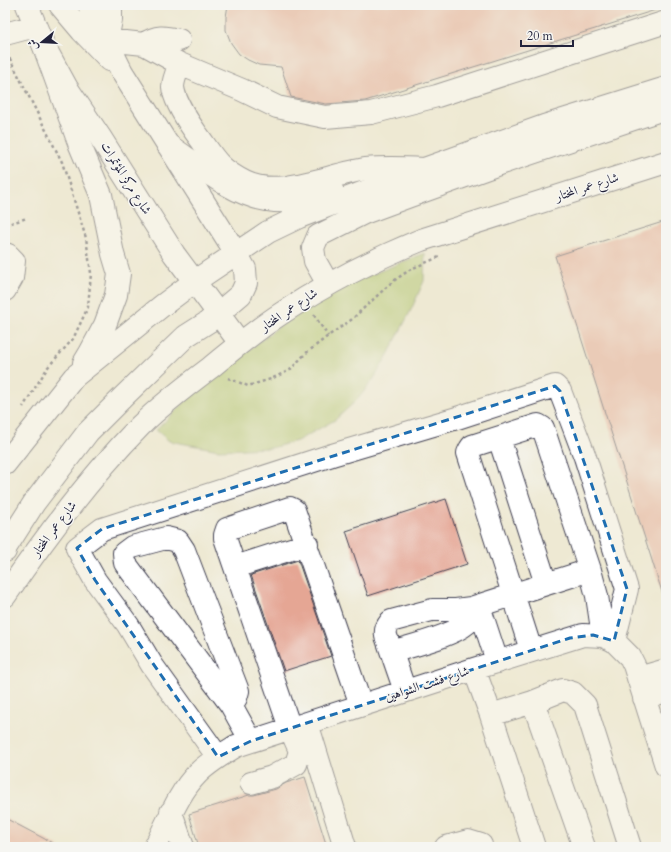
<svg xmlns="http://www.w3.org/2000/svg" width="671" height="852" viewBox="0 0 671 852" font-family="Cardo,Amiri,serif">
<rect width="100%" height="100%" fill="#f6f6f2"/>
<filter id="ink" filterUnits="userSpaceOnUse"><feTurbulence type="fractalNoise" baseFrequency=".025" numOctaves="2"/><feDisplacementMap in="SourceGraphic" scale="8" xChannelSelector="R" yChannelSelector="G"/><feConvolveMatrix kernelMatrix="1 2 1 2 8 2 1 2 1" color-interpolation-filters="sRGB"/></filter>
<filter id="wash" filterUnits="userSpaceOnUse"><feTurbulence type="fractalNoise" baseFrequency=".012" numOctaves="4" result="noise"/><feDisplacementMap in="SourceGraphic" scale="16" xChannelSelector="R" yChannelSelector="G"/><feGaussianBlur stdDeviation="0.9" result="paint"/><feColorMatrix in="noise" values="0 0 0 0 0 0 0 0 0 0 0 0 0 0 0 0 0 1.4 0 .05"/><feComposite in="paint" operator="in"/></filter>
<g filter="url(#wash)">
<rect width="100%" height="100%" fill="#eee9d3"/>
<path fill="#aac267" stroke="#667251" d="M 425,253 L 424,281 L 412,308 L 389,353 L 373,380 L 357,400 L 335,420 L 297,441 L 271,448 L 219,450 L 169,441 L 156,430 L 194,393 L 282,324 L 358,280 Z"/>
<g id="blocks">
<path fill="#e5a694" d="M 228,5 L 662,5 L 662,8 L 365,101 L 326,104 L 291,97 L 281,67 L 259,65 L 248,60 L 239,54 L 231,43 L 226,30 L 226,17 Z
M 666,221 L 666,594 L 663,595 L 555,256 Z
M 446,499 L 467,564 L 368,596 L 346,531 Z
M 298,560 L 331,656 L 284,671 L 251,575 Z
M 305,777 L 327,847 L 199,847 L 189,814 L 249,795 L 254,795 L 276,789 L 286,783 Z
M 5,818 L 60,847 L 5,847 Z"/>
</g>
</g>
<g filter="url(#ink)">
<use href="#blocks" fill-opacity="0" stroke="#414052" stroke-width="1"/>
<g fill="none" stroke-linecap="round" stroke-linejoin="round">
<g stroke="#414052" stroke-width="24">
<path id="minor" d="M 27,5 L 43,44 L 67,88 L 100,137 L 174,254 L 240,343
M 60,5 L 82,31 L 110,60
M 89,5 L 122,72 L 236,253
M 5,34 L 35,26
M 107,40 L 144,44 L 180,64 L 242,90 L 277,107 L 325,117 L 371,113 L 437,96 L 666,22
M 107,40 L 111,20 L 111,5
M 144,44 C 157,35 165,37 179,40
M 180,64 C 177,71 173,80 173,87 C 174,100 189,123 196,133 C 204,143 211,156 220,165 C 226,171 237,178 245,182 C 280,199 330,174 366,169 C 386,167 405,168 424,169
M 5,254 L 8,255 L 14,261 L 12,278 L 5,290
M 499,438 L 546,584
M 235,567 L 307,544
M 479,606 L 497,661
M 531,650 L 468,453 L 470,449 L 472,446 L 538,425 L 543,428 L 590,570 L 597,596 L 603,636
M 392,652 C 410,646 452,636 466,624 C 471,619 475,612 479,606
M 474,669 L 491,715
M 638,678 L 666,670
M 405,691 L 386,636 C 385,629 387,626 391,621 L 432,610 L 456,610 L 471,608 L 590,570
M 644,698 L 666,691
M 533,702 L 563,690 L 573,693 L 585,705 L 630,847
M 231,705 L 236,698 L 238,691 L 184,550 L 178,541 L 166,538 L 132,547 L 124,553 L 125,563 L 231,705 L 251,741
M 307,723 L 345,847
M 218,757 L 152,665 L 128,625 L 95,580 L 77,548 L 102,529 L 332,455 L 457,418 L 555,386 L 560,391 L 585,457 L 627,589 L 614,641
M 251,783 L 272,777 L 296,764 L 300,751 L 290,728 L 225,538 L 225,535 L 227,529 L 290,508 L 294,510 L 361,705
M 171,812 L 183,847
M 155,847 C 168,822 178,793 198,773 C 209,762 223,754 236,746 L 474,669 L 583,635 L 603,636 L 614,641 L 630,657 L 634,665 L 666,766
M 446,847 L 468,841 L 481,845 L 481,847
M 534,847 L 491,715 L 533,702 L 584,847"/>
</g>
<g stroke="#414052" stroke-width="24">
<path id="major" d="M 43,44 L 79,143 L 101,195 L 113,254 L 119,274 L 116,295 L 105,325 L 90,353 L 84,363
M 168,145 C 197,164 232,195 267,200 C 289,204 312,199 333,192
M 328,284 L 315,261 L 313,248 L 318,236 L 364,213 L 410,196 L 499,164 L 666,108
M 5,464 L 74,377 L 163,305 L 195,281 L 268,232 L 299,217 L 424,169 L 544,126 L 666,88
M 5,551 L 6,547 L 34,503 L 88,432 L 124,396 L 186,336 L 208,322 L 241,294 L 246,283 L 245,269 L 236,253
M 5,596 C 46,536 89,478 140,426 C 161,405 186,386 210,368 C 233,349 257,329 282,313 C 326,284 372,260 421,240 L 666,162"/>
</g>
<path stroke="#414052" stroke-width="2.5" stroke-dasharray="3 3" stroke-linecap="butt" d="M 7,53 L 62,162 L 86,238 L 91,273 L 88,307 L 73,339 L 48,367 L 23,407
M 5,225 L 27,218
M 314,315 L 328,336
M 228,378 L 248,386 L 271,379 L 290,370 L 305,354 L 328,336 L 351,320 L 392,282 L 411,269 L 439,257"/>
<use href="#minor" stroke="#fff" stroke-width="22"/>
<use href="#major" stroke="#fff" stroke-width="22"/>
</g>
</g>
<path d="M0 0H671V852H0ZM 555,386 L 560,391 L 627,589 L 614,641 L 593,635 L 570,638 L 251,741 L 218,757 L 95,580 L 77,548 L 102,529 Z" fill="#eee9d3" fill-opacity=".55" fill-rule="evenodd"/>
<path fill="none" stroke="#1f6fb2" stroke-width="3" stroke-dasharray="8 5" stroke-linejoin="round" d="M 555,386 L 560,391 L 627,589 L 614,641 L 593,635 L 570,638 L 251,741 L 218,757 L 95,580 L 77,548 L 102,529 Z"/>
<g text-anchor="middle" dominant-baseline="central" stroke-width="3" stroke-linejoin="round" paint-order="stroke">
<g font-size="13" fill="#22223b" stroke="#f6f6f2">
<text transform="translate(126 178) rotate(58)">شارع مركز المؤتمرات</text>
<text transform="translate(587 187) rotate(-18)">شارع عمر المختار</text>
<text transform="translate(289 310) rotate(-34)">شارع عمر المختار</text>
<text transform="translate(54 529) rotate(-53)">شارع عمر المختار</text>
<text transform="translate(427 684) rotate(-18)">شارع فشت الشواهين</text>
</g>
</g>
<rect width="671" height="852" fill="none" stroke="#f6f6f2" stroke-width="20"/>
<g transform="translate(42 42) rotate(252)" stroke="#f6f6f2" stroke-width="3" paint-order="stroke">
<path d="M0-3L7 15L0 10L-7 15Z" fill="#22223b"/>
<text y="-6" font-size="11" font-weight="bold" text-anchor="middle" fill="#22223b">ش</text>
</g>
<path d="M521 40v6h52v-6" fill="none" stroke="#22223b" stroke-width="2"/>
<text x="527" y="40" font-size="12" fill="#22223b" stroke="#f6f6f2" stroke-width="3" paint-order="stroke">20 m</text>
</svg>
